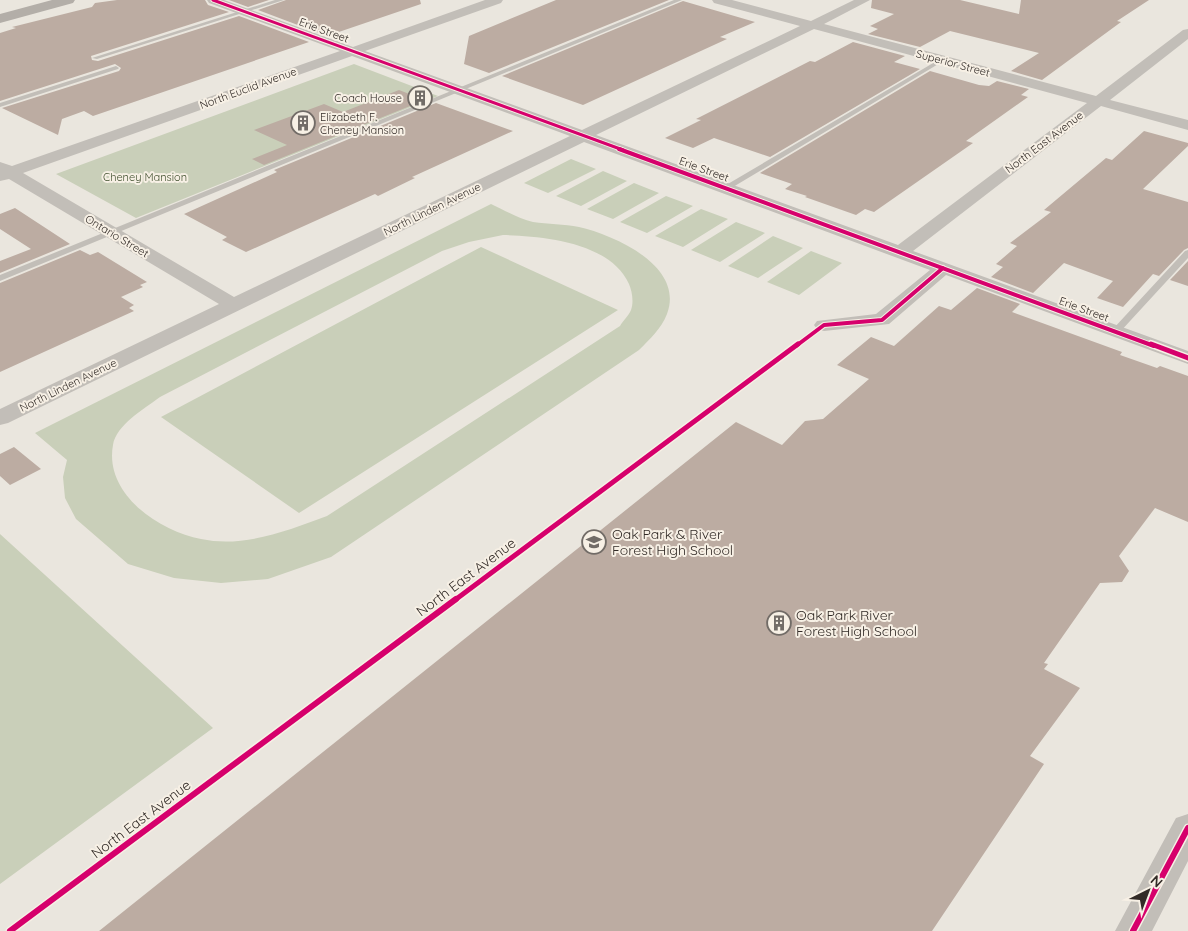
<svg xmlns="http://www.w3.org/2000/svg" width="1188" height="931" viewBox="0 0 1188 931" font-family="Quicksand,sans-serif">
<rect width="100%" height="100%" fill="#eae6de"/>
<path fill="#c9cfb9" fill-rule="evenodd" d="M 354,64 L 438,96 L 136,218 L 56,174 Z
M 571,159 L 596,169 L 548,193 L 524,183 Z
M 603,171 L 627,181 L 581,206 L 556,196 Z
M 634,183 L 659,193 L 613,219 L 587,209 Z
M 666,196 L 693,206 L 647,233 L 620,222 Z
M 491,204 C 504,210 519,219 533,222 C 548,224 564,224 579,227 C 614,235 685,266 667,314 C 661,329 650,339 639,350 L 331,557 L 268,579 L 221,583 L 174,578 L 128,564 L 76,519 L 65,498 L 63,477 L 67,460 L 35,433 ZM 503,235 C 543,236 610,242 629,284 C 632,291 634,302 631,310 C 629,315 623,321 620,326 L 327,516 C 287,531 243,548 201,539 C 159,531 104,494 113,445 C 116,425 144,409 160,397 L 442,251 L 469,242 Z
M 701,209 L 728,219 L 683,247 L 655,236 Z
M 736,222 L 765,233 L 720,262 L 691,250 Z
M 773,236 L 803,248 L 758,278 L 728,266 Z
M 481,247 L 618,310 L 299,513 L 161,417 Z
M 811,251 L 842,263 L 799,295 L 767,282 Z
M 0,534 L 213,728 L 0,884 Z"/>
<path fill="#bcaca2" d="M 117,0 L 205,0 L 208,5 L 229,12 L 91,56 L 92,60 L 98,61 L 239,16 L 309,42 L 93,116 L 84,111 L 62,119 L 58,135 L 2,108 L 119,71 L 121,68 L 115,64 L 0,101 L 0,33 L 16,28 L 12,27 L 92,7 L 95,3 Z
M 229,0 L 269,0 L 248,7 Z
M 286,0 L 420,0 L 421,4 L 327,36 L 258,10 Z
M 556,0 L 669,0 L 489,73 L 464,64 L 469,36 Z
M 872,0 L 960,0 L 1019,14 L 1021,0 L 1149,0 L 1117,21 L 1121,22 L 1042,80 L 1011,71 L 1039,53 L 950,31 L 920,47 L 868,34 L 878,29 L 870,26 L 894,14 L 871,8 Z
M 683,1 L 755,22 L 720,37 L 727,39 L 583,105 L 502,76 Z
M 853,42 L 905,56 L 894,62 L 920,69 L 770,157 L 714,138 L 693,148 L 665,138 L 701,120 L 696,119 L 810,61 L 815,62 Z
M 930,71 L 979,85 L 989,86 L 997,81 L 1029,89 L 1021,95 L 1028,97 L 966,141 L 973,143 L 874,212 L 865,209 L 856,215 L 805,197 L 807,196 L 785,189 L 792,184 L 760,173 Z
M 399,90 L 425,100 L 264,165 L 252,159 L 287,145 L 254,130 L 324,104 L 343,112 Z
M 436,103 L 513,131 L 412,177 L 415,178 L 378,196 L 375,194 L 246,252 L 222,240 L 227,237 L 184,214 L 277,172 L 274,170 Z
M 1144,131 L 1188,143 L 1188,146 L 1143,189 L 1188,202 L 1188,248 L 1184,250 L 1159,276 L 1153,274 L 1123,307 L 1097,298 L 1113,281 L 1064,263 L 1033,293 L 991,277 L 1003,267 L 996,264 L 1017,246 L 1010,243 L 1051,212 L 1044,210 L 1106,158 L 1112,160 Z
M 15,208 L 70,244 L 0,273 L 0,261 L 31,249 L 0,229 L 0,214 Z
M 80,250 L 90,255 L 98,252 L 147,282 L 140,285 L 143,287 L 121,297 L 134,305 L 129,308 L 134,311 L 0,372 L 0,283 Z
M 1188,261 L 1188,286 L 1170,280 Z
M 977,288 L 1020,304 L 1012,312 L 1122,352 L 1120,355 L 1157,368 L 1160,366 L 1188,376 L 1188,522 L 1155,508 L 1119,556 L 1129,571 L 1122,582 L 1100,583 L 1044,663 L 1048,664 L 1044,669 L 1080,688 L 1030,756 L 1044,764 L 932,931 L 99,931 L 736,422 L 782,445 L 805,421 L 823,419 L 869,379 L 837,365 L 871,337 L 894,346 L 939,306 L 951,310 Z
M 14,447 L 41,469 L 10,485 L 0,476 L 0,454 Z"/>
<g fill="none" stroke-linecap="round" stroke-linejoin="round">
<path fill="#c2beb8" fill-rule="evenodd" d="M 275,0 L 284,0 L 97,59 L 92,58 Z
M 674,0 L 682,0 L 0,281 L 0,275 Z
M 940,59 L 945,60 L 728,190 L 721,188 Z
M 116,66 L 119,68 L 118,69 L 0,107 L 0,103 Z
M 1188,250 L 1188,258 L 1119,333 L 1113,333 L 1111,331 L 1113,329 L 1185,251 Z"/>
<path fill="#c2beb8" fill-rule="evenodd" d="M 207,0 L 224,0 L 353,47 L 485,0 L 503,0 L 501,3 L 365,51 L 582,130 L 800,26 L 714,3 L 712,0 L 732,0 L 811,21 L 854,0 L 870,0 L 824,24 L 1096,96 L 1183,30 L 1188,29 L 1188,39 L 1110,100 L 1188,120 L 1188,130 L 1101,106 L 913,251 L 1188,351 L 1188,364 L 946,275 L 889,324 L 824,331 L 817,329 L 814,325 L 817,321 L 876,314 L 930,270 L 584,142 L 8,423 L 0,425 L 0,409 L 219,304 L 9,179 L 0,181 L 0,162 L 12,166 L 340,51 L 209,3 ZM 814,29 L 1087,103 L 898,245 L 596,135 ZM 352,56 L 570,136 L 234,297 L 23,173 Z
M 1188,814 L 1188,861 L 1152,931 L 1115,931 L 1176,818 Z"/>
<path fill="#b3aea8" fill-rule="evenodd" d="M 52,0 L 75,0 L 73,3 L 0,23 L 0,14 Z"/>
<g stroke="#f7f0e5" stroke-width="5">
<path id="cycleway-far3" d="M 213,0 L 623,150"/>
</g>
<g stroke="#f7f0e5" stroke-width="6">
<path id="cycleway-far2" d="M 619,149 L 1154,346
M 796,346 L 824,325 L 882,320 L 943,268"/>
</g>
<g stroke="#f7f0e5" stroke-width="8">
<path id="cycleway-far1" d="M 1151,344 L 1188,358
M 455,600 L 798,344"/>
</g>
<g stroke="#f7f0e5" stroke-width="9">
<path id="cycleway" d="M 10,931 L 456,599
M 1133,931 L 1188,828"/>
</g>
<use href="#cycleway-far3" stroke="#d6006c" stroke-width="3"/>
<use href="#cycleway-far2" stroke="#d6006c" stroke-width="4"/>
<use href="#cycleway-far1" stroke="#d6006c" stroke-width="5"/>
<use href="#cycleway" stroke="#d6006c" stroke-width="6"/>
</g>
<defs>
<g id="building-ring" transform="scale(1.25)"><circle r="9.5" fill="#f7f0e5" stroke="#726c67" stroke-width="1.5"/><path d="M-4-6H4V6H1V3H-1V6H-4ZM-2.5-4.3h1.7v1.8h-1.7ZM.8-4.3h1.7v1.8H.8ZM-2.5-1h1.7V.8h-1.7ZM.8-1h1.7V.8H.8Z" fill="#726c67"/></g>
<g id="school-ring" transform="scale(1.25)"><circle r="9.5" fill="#f7f0e5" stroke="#726c67" stroke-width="1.5"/><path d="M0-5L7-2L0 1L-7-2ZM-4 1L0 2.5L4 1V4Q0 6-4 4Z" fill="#726c67"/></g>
</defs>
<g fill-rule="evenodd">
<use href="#building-ring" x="420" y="98"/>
<use href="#building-ring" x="303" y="123"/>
<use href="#school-ring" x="594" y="542"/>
<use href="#building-ring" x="779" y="623"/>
</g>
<g text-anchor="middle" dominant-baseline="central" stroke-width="4" stroke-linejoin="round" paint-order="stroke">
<g font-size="11" fill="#322b27" stroke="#f7f0e5">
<text transform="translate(324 30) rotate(20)">Erie Street</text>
<text transform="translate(953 63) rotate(15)">Superior Street</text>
<text transform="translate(248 88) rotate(-20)">North Euclid Avenue</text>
<text transform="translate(1044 142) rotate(-37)">North East Avenue</text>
<text transform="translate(704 169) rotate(20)">Erie Street</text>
<text transform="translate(432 209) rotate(-26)">North Linden Avenue</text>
<text transform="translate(117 236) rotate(31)">Ontario Street</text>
<text transform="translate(1084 309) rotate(20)">Erie Street</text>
<text transform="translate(68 385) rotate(-26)">North Linden Avenue</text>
</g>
<g font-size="11" fill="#322b27" stroke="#f7f0e5" text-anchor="end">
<text x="402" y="98">Coach House</text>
<text x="320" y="117" text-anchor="start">Elizabeth F.<tspan x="320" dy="13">Cheney Mansion</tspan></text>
</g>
<g font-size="11" fill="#3f4e2d" stroke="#f7f0e5">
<text x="145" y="177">Cheney Mansion</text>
</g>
<g font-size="14" fill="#322b27" stroke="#f7f0e5" text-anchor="start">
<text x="612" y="534">Oak Park &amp; River<tspan x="612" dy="16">Forest High School</tspan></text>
<text x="796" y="615">Oak Park River<tspan x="796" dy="16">Forest High School</tspan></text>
</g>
<g font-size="14" fill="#322b27" stroke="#f7f0e5">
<text transform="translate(466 577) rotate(-37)">North East Avenue</text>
<text transform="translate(141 819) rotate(-37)">North East Avenue</text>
</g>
</g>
<g transform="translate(1148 891) rotate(42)" stroke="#f7f0e5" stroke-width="4" paint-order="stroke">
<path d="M0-4L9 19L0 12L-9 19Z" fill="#322b27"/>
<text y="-8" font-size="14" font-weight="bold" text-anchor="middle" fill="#322b27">N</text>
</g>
</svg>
